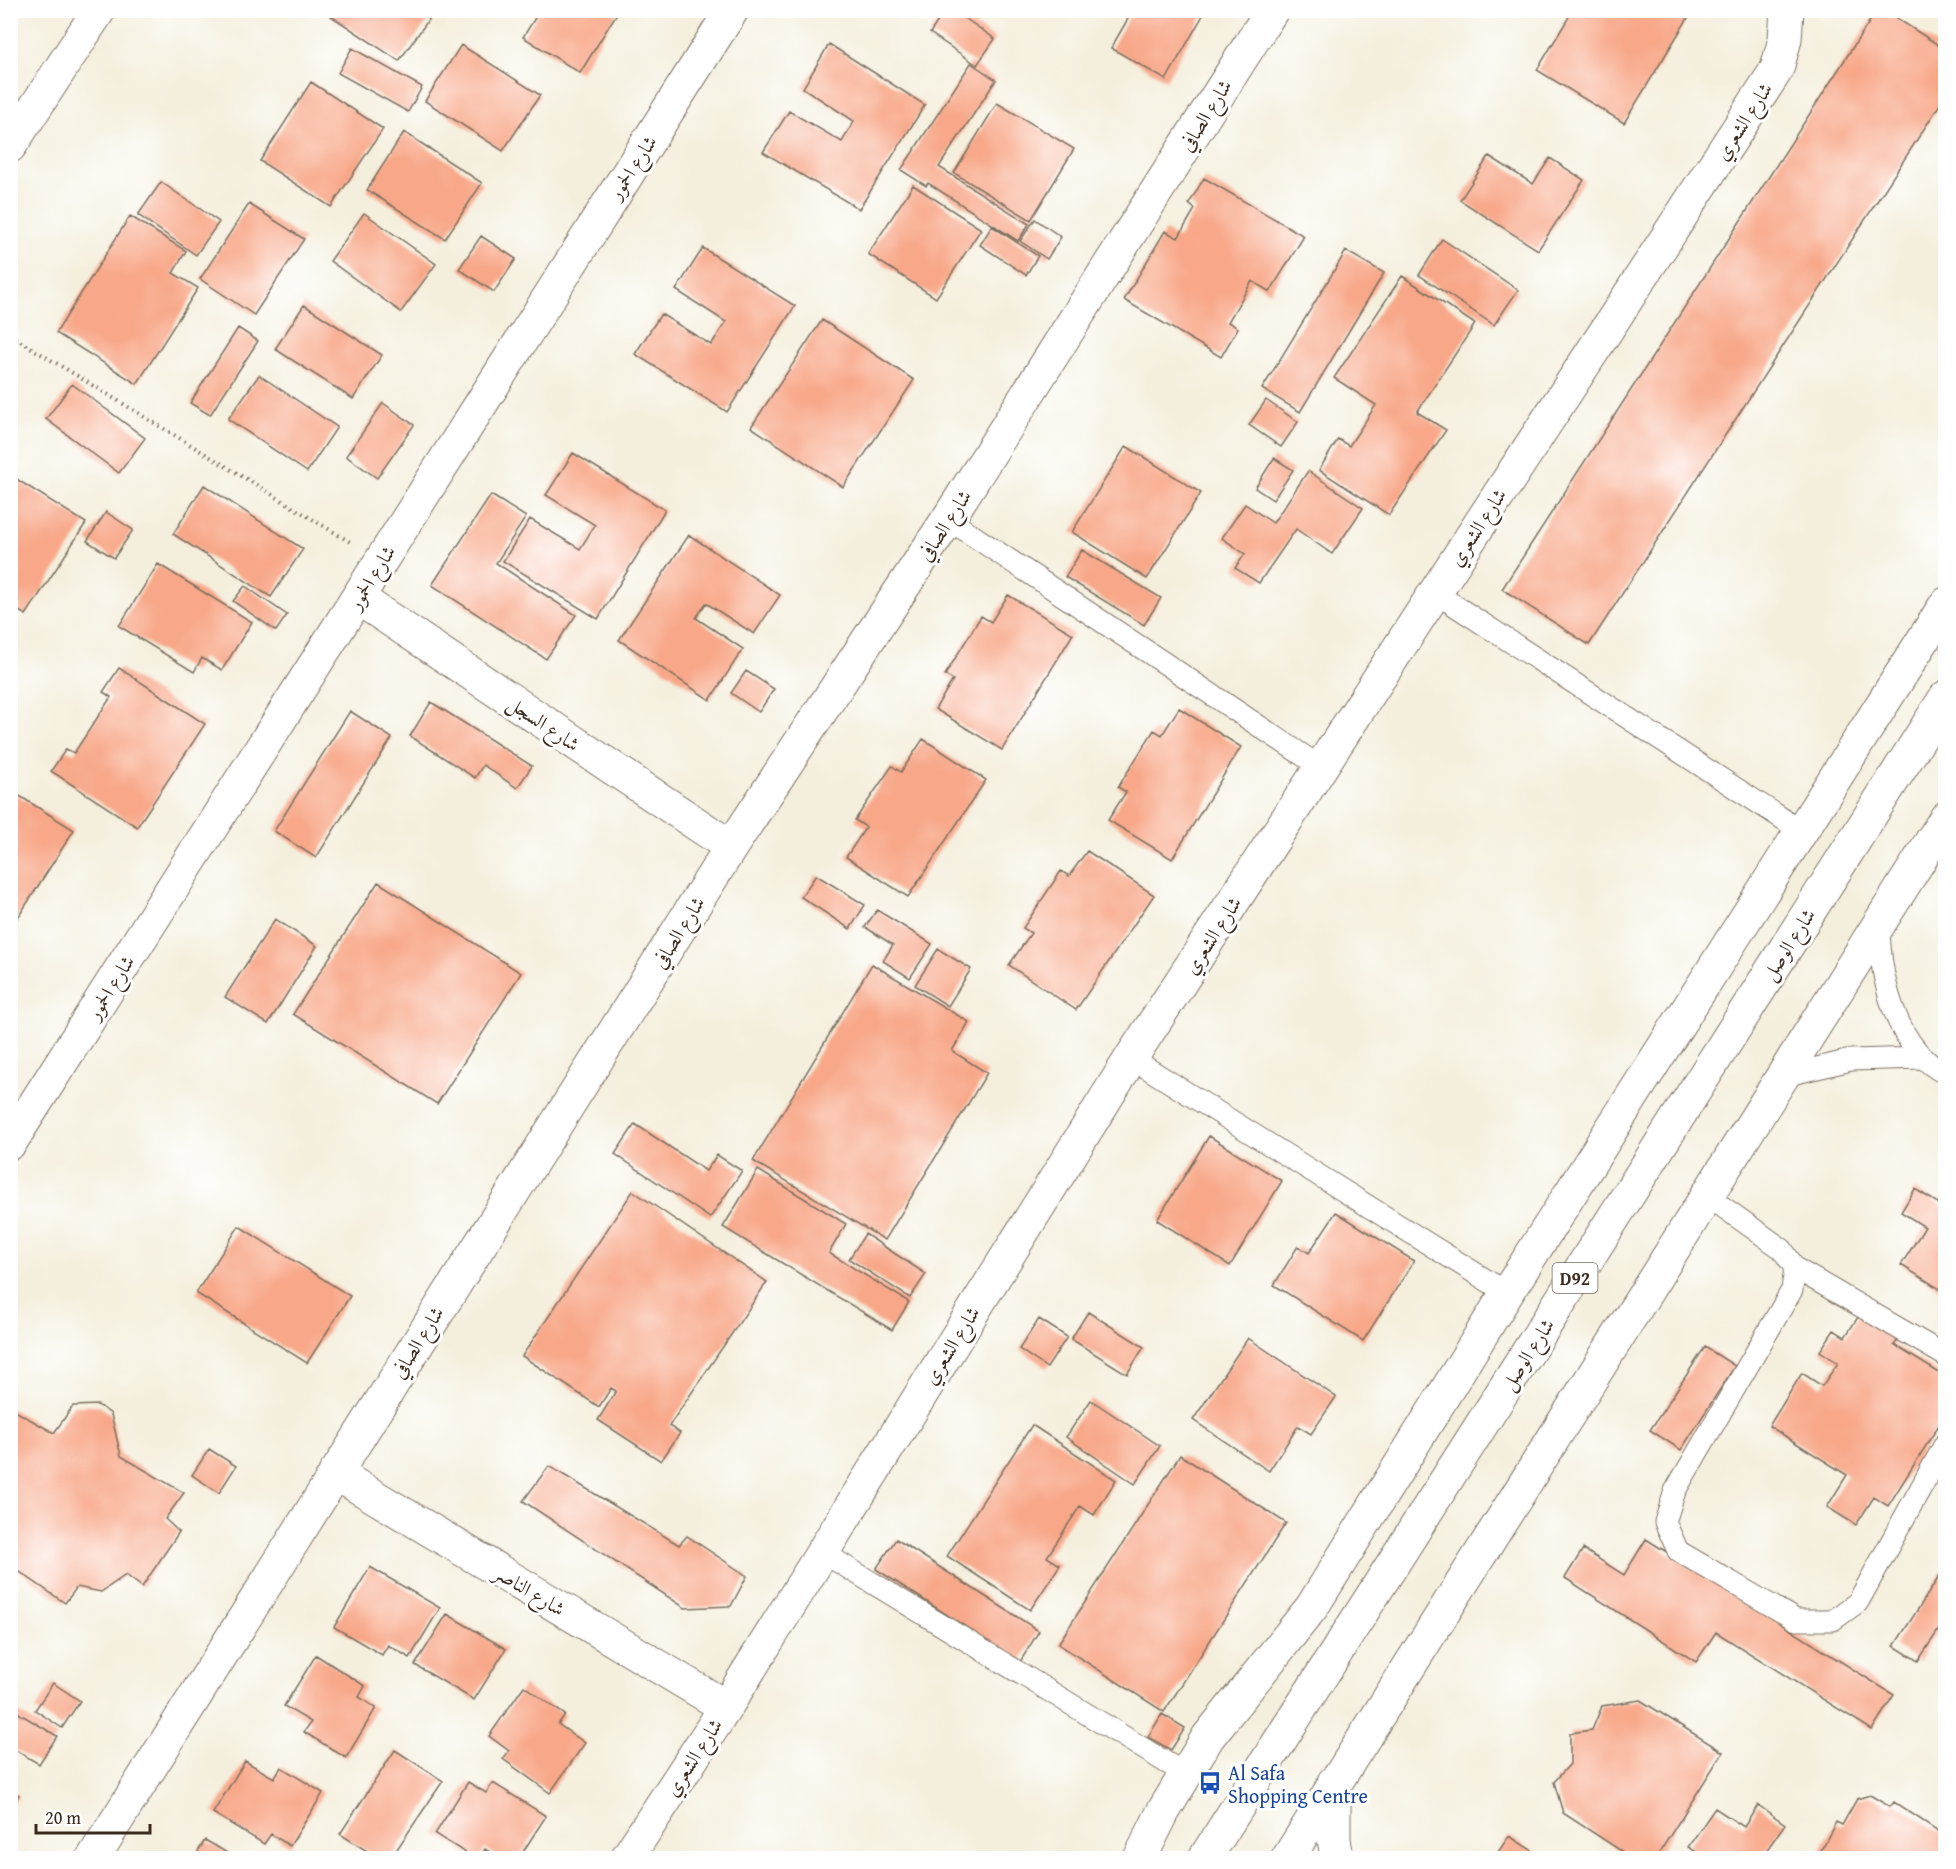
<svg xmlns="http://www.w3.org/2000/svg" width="1956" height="1869" viewBox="0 0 1956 1869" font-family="'Gentium Book Plus',Amiri,serif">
<rect width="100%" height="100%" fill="#fff"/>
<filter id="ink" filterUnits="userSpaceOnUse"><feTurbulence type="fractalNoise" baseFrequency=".0167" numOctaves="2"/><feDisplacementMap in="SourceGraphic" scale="12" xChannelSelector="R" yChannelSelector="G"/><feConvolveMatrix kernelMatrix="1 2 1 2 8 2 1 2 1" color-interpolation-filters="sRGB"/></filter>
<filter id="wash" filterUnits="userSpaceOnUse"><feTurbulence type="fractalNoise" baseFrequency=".008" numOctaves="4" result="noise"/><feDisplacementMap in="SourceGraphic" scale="24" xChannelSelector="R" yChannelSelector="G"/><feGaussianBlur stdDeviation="1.35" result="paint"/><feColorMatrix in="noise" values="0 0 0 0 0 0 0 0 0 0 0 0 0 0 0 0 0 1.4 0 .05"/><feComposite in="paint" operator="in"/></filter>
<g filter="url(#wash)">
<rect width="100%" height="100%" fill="#f4efdd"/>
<g id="blocks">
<path fill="#f8a889" d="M 322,10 L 416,10 L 429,19 L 399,61 Z
M 540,10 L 619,10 L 580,73 L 523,37 Z
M 945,10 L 953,10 L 995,39 L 977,65 L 930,33 Z
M 1133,10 L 1206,10 L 1166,80 L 1111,48 Z
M 1573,10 L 1676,10 L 1688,18 L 1624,123 L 1537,70 Z
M 1877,10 L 1884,10 L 1946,50 L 1946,95 L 1589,645 L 1502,589 Z
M 829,44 L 925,105 L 859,209 L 763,152 L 789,111 L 842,142 L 854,121 L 803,88 Z
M 461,45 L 540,95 L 503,151 L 425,101 Z
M 352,48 L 422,87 L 408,112 L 338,73 Z
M 971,63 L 996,80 L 939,167 L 1029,224 L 1018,241 L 928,183 L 926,186 L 901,170 Z
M 311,82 L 383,129 L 331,207 L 260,161 Z
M 997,103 L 1074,149 L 1031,220 L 954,173 Z
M 404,132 L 482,183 L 445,239 L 367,190 Z
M 1489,156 L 1533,184 L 1550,158 L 1584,180 L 1538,250 L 1460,200 Z
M 1204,178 L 1304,236 L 1270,292 L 1252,281 L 1228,322 L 1238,328 L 1221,357 L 1124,300 L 1165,231 L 1178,238 L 1195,209 L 1189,204 Z
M 161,182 L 219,222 L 196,255 L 138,215 Z
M 913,185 L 981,229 L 936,298 L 868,254 Z
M 249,204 L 304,239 L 254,315 L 200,279 Z
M 364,213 L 436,264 L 401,312 L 330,261 Z
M 130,216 L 186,251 L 173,273 L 198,288 L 137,384 L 56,333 Z
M 1035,219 L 1061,237 L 1047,259 L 1020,241 Z
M 992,226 L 1038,256 L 1026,275 L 980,245 Z
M 481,236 L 516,259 L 494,292 L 459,269 Z
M 1442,239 L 1518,290 L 1494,325 L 1419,275 Z
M 703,248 L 795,306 L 727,412 L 635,354 L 661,314 L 711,345 L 726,322 L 676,290 Z
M 1346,251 L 1384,273 L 1300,412 L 1262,389 Z
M 1402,276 L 1475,324 L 1417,412 L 1446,430 L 1389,515 L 1319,470 L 1338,439 L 1349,446 L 1376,405 L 1334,378 Z
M 304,305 L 382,355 L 353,399 L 275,349 Z
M 822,320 L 914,380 L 843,487 L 751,427 Z
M 238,328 L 258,341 L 210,415 L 190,403 Z
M 259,375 L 337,427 L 307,472 L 228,419 Z
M 72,384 L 145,438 L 119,473 L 46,419 Z
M 1266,400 L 1298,422 L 1281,447 L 1249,425 Z
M 383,403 L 414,425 L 377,478 L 346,456 Z
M 1126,446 L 1201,493 L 1147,579 L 1072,532 Z
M 573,453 L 665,510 L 598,619 L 503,561 L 530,519 L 580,549 L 595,525 L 546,495 Z
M 1274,458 L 1293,470 L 1273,500 L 1255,488 Z
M 1308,471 L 1363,508 L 1332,554 L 1296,529 L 1259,583 L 1235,568 L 1245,554 L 1222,538 L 1245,504 L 1273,523 Z
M 10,475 L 86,523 L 26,615 L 10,606 Z
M 204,485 L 303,549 L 271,597 L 173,534 Z
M 491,495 L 526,517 L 496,563 L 576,615 L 546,659 L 432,585 Z
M 106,512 L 133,530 L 114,558 L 87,541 Z
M 689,535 L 780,595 L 754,634 L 706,603 L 696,618 L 743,649 L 710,700 L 619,640 Z
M 1082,550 L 1161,598 L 1144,625 L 1065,577 Z
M 158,564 L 252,622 L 222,670 L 202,658 L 194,672 L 119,626 Z
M 245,586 L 287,615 L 276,631 L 233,601 Z
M 1008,595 L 1073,634 L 1002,750 L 935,709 L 953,680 L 945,675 L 981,616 L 991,622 Z
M 119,668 L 205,724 L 137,827 L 51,771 L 66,749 L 74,753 L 111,697 L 103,692 Z
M 746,671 L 774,689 L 759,712 L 731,693 Z
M 431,702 L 532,766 L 517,788 L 483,765 L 475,778 L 410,736 Z
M 1179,708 L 1241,747 L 1172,859 L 1108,820 L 1126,792 L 1118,787 L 1154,730 L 1162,735 Z
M 350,711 L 392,738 L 316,858 L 274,831 Z
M 923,739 L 986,780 L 908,897 L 846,857 L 866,827 L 855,820 L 892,766 L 901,772 Z
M 10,790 L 74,830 L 10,930 Z
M 1087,851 L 1154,895 L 1076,1010 L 1009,965 L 1031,933 L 1023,928 L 1061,871 L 1069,876 Z
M 816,875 L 865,905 L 850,929 L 801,897 Z
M 378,882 L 521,973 L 437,1104 L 293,1014 Z
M 877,910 L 932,944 L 910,978 L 883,961 L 893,945 L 865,927 Z
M 275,919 L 317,946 L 268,1024 L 225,997 Z
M 938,949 L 971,969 L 948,1006 L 915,985 Z
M 872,964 L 969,1022 L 952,1051 L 987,1073 L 885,1240 L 753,1161 Z
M 635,1124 L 706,1171 L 717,1155 L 742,1171 L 710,1218 L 615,1154 Z
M 1209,1136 L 1282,1181 L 1230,1266 L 1157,1220 Z
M 758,1170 L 846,1224 L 829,1253 L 909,1302 L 892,1330 L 723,1227 Z
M 1915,1189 L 1946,1208 L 1943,1291 L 1901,1265 L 1925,1227 L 1901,1212 Z
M 633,1191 L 767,1282 L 669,1426 L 680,1433 L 661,1461 L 598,1420 L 616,1391 L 611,1388 L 599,1407 L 522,1356 Z
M 1336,1212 L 1414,1261 L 1363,1341 L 1274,1285 L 1298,1246 L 1309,1253 Z
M 239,1226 L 350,1296 L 307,1363 L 196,1293 Z
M 865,1234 L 926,1274 L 910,1298 L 849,1259 Z
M 1862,1311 L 1901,1336 L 1894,1345 L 1946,1377 L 1946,1414 L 1888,1506 L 1874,1497 L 1856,1525 L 1827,1507 L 1847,1475 L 1769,1426 L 1802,1373 L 1822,1386 L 1838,1363 L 1820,1351 L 1834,1330 L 1845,1337 Z
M 1088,1312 L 1144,1347 L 1127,1374 L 1071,1339 Z
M 1039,1319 L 1067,1337 L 1047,1368 L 1019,1349 Z
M 1248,1338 L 1336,1397 L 1311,1434 L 1298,1426 L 1269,1471 L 1193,1420 Z
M 1705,1347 L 1735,1366 L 1681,1450 L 1650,1430 Z
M 1091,1400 L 1160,1446 L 1135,1484 L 1066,1437 Z
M 98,1405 L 111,1414 L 121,1456 L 184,1493 L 165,1519 L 179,1532 L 142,1587 L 126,1575 L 101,1592 L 77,1587 L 65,1603 L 10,1565 L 10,1408 L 54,1433 L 73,1406 Z
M 1032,1425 L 1116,1480 L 1094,1515 L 1080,1506 L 1047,1557 L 1060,1565 L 1030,1610 L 947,1556 Z
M 209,1449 L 236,1466 L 219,1493 L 192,1475 Z
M 1180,1455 L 1286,1523 L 1164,1712 L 1058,1644 Z
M 549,1466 L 679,1545 L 687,1536 L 747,1576 L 731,1606 L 685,1608 L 523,1501 Z
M 896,1539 L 1039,1631 L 1020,1662 L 876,1569 Z
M 1646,1539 L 1894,1695 L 1872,1730 L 1716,1632 L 1696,1662 L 1565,1578 L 1583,1549 L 1624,1575 Z
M 1946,1566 L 1946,1619 L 1918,1661 L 1894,1646 Z
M 370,1567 L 440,1608 L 410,1658 L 388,1645 L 382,1655 L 334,1627 Z
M 447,1614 L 506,1649 L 474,1700 L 415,1665 Z
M 316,1655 L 365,1686 L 359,1697 L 376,1708 L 346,1758 L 304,1732 L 311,1722 L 284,1706 Z
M 53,1683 L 80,1701 L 62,1728 L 35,1710 Z
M 524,1686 L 565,1715 L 558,1724 L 585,1743 L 550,1793 L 503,1759 L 509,1751 L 489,1736 Z
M 1640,1700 L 1723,1752 L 1656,1858 L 1632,1858 L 1563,1813 L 1554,1782 L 1570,1764 L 1570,1733 L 1592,1730 L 1602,1706 Z
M 10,1708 L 57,1736 L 39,1764 L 10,1747 Z
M 1162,1714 L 1185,1728 L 1171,1750 L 1148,1737 Z
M 395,1750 L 443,1781 L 391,1858 L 378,1858 L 340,1834 Z
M 245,1761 L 274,1778 L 281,1767 L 323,1793 L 290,1846 L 271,1834 L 264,1844 L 213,1813 Z
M 468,1782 L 486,1793 L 493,1783 L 546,1816 L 519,1858 L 500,1858 L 485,1849 L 479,1858 L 474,1858 L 435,1834 Z
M 10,1790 L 19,1795 L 10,1809 Z
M 1870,1795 L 1890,1807 L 1894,1802 L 1946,1836 L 1943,1852 L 1946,1858 L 1817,1858 L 1836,1822 L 1842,1825 L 1857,1799 Z
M 1758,1805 L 1785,1824 L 1761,1858 L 1706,1858 L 1688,1847 L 1715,1808 L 1744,1827 Z
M 1509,1836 L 1544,1858 L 1494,1858 Z
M 205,1840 L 236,1858 L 194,1858 Z"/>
</g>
</g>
<g filter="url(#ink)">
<use href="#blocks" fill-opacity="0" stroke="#7c6f61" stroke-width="1.5"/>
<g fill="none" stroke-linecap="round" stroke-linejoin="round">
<g stroke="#7c6f61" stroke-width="23">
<path id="lane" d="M 948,519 L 1322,768
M 1434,592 L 1803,832
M 1879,926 C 1880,977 1895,1049 1946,1074
M 1131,1058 L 1507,1293
M 1783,1076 L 1851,1060 L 1922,1058
M 1706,1195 L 1782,1249 L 1795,1268 L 1792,1290 L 1675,1491 L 1665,1522 L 1678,1551 L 1796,1620 L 1833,1620 L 1858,1602 L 1946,1442
M 1795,1268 L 1946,1356
M 822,1552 L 1185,1774"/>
</g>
<g stroke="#7c6f61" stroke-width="35">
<path id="street" d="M 358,598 L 731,847
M 10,1143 L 732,10
M 335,1473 L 726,1707
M 1334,1782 L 1334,1839 L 1337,1858
M 93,1858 L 731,847 L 948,519 L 1272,10
M 627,1858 L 726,1707 L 1131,1058 L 1777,69 L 1785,39 L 1787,10
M 1140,1858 L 1163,1812 L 1208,1737 L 1312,1607 L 1507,1293 L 1946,604"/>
</g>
<g stroke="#7c6f61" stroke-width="35">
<path id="secondary" d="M 10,146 L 99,10"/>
</g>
<g stroke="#7c6f61" stroke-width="35">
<path id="primary" d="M 1205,1858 L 1946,697
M 1288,1858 L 1946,818"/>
</g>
<path stroke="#7c6f61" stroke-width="4" stroke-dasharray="1.5 4.5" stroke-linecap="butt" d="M 1940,10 L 1946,14
M 10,335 L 350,542"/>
<use href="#lane" stroke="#fff" stroke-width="21"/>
<use href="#street" stroke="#fff" stroke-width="33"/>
<use href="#secondary" stroke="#fff" stroke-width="33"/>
<use href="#primary" stroke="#fff" stroke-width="33"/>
</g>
</g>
<defs>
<g id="bus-bare" transform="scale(1.8)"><path d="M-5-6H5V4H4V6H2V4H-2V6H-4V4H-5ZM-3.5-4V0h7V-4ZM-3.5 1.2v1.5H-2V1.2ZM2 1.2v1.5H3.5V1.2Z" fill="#1a4fb4" stroke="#fff" stroke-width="2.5" paint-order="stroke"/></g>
</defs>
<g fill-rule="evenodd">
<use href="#bus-bare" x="1210" y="1783"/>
</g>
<g text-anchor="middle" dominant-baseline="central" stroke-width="6" stroke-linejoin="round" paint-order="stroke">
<rect fill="#fff" stroke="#766a62" stroke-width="1.5" x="1552.5" y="1263" width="45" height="30" rx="4.5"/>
<g font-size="18" font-weight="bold" fill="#3b2a1e">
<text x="1575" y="1278">D92</text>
</g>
<g font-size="20" fill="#3b2a1e" stroke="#fff">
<text transform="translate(1205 115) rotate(-58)">شارع الصافي</text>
<text transform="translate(1743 121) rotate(-57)">شارع الشعري</text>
<text transform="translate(632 167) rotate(-57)">شارع الحمور</text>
<text transform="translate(944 525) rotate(-57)">شارع الصافي</text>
<text transform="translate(1477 527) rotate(-57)">شارع الشعري</text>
<text transform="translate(371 577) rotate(-58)">شارع الحمور</text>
<text transform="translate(544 723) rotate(34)">شارع السجل</text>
<text transform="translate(678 932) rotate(-58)">شارع الصافي</text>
<text transform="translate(1212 935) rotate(-57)">شارع الشعري</text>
<text transform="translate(1788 944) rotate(-57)">شارع الوصل</text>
<text transform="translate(110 987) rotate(-58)">شارع الحمور</text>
<text transform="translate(417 1342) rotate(-58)">شارع الصافي</text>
<text transform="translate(951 1345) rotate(-58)">شارع الشعري</text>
<text transform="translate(1527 1354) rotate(-57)">شارع الوصل</text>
<text transform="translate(530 1590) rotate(31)">شارع الناصر</text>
<text transform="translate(693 1757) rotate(-57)">شارع الشعري</text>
</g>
<g font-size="20" fill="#164399" stroke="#fff" text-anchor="start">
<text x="1228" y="1772">Al Safa<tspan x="1228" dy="23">Shopping Centre</tspan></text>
</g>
</g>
<rect width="1956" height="1869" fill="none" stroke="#fff" stroke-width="36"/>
<path d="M36 1824v9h114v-9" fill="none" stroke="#3b2a1e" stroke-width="3"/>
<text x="45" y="1824" font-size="18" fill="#3b2a1e" stroke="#ffffff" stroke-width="4.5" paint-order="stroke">20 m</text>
</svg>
